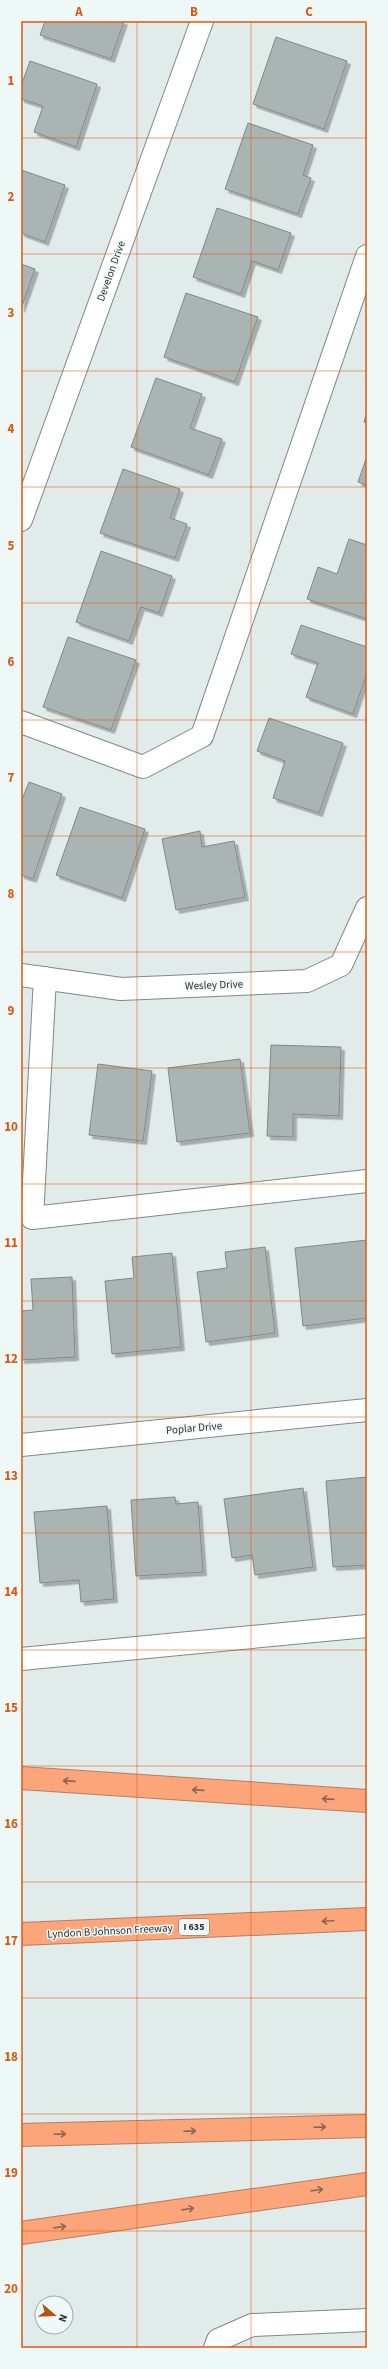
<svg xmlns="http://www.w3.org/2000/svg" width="388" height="2369" viewBox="0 0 388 2369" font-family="'Source Sans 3',sans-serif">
<defs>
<filter id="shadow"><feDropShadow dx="3.5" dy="3.5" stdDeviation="0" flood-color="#0004"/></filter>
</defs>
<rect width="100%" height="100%" fill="#e1ebea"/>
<path fill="#aab4b2" stroke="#808988" filter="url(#shadow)" d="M 45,21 L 124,21 L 111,59 L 40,35 Z
M 276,37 L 347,61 L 324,129 L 253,104 Z
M 30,61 L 97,84 L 76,147 L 34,132 L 43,106 L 21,99 L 21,86 Z
M 248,123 L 313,145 L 303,175 L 311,178 L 298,214 L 225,189 Z
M 21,170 L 65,185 L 45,242 L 21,233 Z
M 217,208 L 291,233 L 278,270 L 252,261 L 241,294 L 193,277 Z
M 21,264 L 35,269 L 21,309 Z
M 186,293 L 258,317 L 235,382 L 164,357 Z
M 156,378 L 202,394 L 190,428 L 222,439 L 209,475 L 131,447 Z
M 367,412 L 367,423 L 364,422 Z
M 367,456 L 367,485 L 358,482 Z
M 123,469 L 180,489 L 170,518 L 187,524 L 175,558 L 100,533 Z
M 349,539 L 367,545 L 367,619 L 307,599 L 318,567 L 337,574 Z
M 101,551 L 172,576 L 159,613 L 141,607 L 129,641 L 76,622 Z
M 301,625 L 367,647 L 367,673 L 353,714 L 306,697 L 318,663 L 291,654 Z
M 68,637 L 136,660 L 111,730 L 43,707 Z
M 269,718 L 343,743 L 319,813 L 273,798 L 285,761 L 257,751 Z
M 29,782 L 62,794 L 33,879 L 21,875 L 21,802 Z
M 80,807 L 145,829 L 122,898 L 56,875 Z
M 200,831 L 202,847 L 234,841 L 245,897 L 176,910 L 162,839 Z
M 271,1045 L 341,1047 L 339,1116 L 293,1114 L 293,1137 L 267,1136 Z
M 240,1059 L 250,1133 L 177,1142 L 168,1068 Z
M 98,1064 L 152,1071 L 143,1141 L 89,1135 Z
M 367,1240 L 367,1318 L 303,1326 L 295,1248 Z
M 265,1247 L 275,1333 L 206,1342 L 197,1272 L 227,1268 L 225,1252 Z
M 172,1253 L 181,1347 L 112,1354 L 105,1281 L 134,1278 L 132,1257 Z
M 72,1277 L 75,1357 L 21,1360 L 21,1311 L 33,1310 L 31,1279 Z
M 367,1477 L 367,1565 L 333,1567 L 326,1481 Z
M 303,1488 L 313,1567 L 255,1575 L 252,1555 L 232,1558 L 224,1499 Z
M 175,1497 L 176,1504 L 198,1502 L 203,1572 L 136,1576 L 131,1500 Z
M 107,1506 L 114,1599 L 81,1602 L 79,1580 L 40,1583 L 34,1512 Z"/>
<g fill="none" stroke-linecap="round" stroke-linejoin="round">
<g stroke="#7f8887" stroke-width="24">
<path id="minor" d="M 21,520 L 202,21
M 21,722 L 143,767 L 202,736 L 367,256
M 21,975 L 121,989 L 307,981 L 341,965 L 367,908
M 45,978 L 32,1218 L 367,1181
M 21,1445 L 367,1410
M 21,1659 L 367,1626
M 215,2348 L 218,2340 L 252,2325 L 367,2320"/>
</g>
<g stroke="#b47d61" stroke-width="24">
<path id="highway" d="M 21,1778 L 367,1801
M 21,1934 L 367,1919
M 21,2135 L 367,2126
M 21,2233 L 367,2184"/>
</g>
<use href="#minor" stroke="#fff" stroke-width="22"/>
<use href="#highway" stroke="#fca57b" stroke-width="22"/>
</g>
<defs><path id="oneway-shaft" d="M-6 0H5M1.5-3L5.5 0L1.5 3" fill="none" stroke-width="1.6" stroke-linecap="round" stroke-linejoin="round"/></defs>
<g stroke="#8b6653">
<use href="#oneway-shaft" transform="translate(69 1781) rotate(-176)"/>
<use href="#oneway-shaft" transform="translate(198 1790) rotate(-176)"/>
<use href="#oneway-shaft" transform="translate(328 1799) rotate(-176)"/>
<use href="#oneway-shaft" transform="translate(328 1921) rotate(177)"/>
<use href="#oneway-shaft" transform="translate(320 2127) rotate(-2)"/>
<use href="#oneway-shaft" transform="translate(190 2131) rotate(-2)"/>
<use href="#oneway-shaft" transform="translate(60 2134) rotate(-2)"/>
<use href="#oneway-shaft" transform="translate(317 2190) rotate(-8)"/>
<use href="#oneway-shaft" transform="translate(188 2209) rotate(-8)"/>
<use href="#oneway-shaft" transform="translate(60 2227) rotate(-8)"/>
</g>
<path fill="none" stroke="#df570e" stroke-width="1" stroke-opacity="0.55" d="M 137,21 L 137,2348M 251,21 L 251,2348M 21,138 L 367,138M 21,254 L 367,254M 21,371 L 367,371M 21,487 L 367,487M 21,603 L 367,603M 21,720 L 367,720M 21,836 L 367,836M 21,952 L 367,952M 21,1068 L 367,1068M 21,1184 L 367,1184M 21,1301 L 367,1301M 21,1417 L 367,1417M 21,1533 L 367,1533M 21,1650 L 367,1650M 21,1766 L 367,1766M 21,1882 L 367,1882M 21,1998 L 367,1998M 21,2114 L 367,2114M 21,2231 L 367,2231"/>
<g text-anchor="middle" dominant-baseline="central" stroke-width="3" stroke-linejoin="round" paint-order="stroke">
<rect fill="#eef9f7" stroke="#686e6d" stroke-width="1" x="179" y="1919" width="30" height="16" rx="3"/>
<g font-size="10" font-weight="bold" fill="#2f3232">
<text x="194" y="1927">I 635</text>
</g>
<g font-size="11" fill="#2f3232" stroke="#eef9f7">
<text transform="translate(111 271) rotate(-70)">Develon Drive</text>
<text transform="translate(214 985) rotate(-2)">Wesley Drive</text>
<text transform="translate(194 1428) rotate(-5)">Poplar Drive</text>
<text transform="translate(110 1931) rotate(-3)">Lyndon B Johnson Freeway</text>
</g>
</g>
<rect width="388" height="2369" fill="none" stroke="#eef9f7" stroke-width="44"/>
<g transform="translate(54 2315) rotate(109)"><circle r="19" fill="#eef9f7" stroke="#a2a9a8"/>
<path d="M0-3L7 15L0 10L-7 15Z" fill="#b45217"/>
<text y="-6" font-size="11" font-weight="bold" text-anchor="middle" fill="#2f3232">N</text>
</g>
<rect x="22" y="22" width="344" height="2325" fill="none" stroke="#df570e" stroke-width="1.5"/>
<g font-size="13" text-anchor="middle" font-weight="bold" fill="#df570e">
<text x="79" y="16">A</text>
<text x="194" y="16">B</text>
<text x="309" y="16">C</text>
<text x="11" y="85">1</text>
<text x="11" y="201">2</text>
<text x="11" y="317">3</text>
<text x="11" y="433">4</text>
<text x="11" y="550">5</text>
<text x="11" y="666">6</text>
<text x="11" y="782">7</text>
<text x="11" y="898">8</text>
<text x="11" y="1015">9</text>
<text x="11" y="1131">10</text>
<text x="11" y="1247">11</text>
<text x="11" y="1363">12</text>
<text x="11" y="1480">13</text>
<text x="11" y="1596">14</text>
<text x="11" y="1712">15</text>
<text x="11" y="1828">16</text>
<text x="11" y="1945">17</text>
<text x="11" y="2061">18</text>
<text x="11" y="2177">19</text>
<text x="11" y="2293">20</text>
</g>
</svg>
